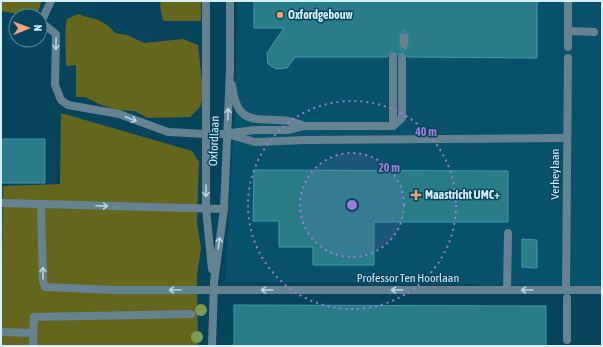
<svg xmlns="http://www.w3.org/2000/svg" width="603" height="347" viewBox="0 0 603 347" font-family="'Asap Condensed',sans-serif">
<rect width="100%" height="100%" fill="#05445b"/>
<path fill="#07516b" d="M 237,1 L 602,1 L 602,286 L 225,282 L 235,108 Z"/>
<path fill="#65661e" d="M 1,1 L 41,1 L 41,3 L 38,12 L 35,16 L 31,16 L 1,11 Z
M 161,1 L 201,1 L 201,21 L 163,21 L 160,6 Z
M 78,14 C 94,20 103,18 115,33 L 127,35 L 144,43 L 183,39 L 198,45 L 202,81 L 202,100 L 200,107 L 190,117 L 148,118 L 134,111 L 117,110 L 99,104 L 85,97 L 76,97 L 76,65 L 66,66 C 66,55 64,28 67,19 Z
M 61,113 L 192,151 L 199,162 L 197,223 L 201,248 L 197,276 L 198,346 L 1,346 L 3,186 L 60,184 Z"/>
<path fill="#2a7b88" stroke="#409aa9" fill-rule="evenodd" d="M 254,1 L 537,1 L 537,58 L 407,57 L 404,53 L 398,55 L 393,52 L 388,54 L 388,57 L 295,57 L 287,68 L 276,69 L 268,64 L 267,53 L 284,28 L 254,28 ZM 402,32 L 406,32 L 409,37 L 409,47 L 404,50 L 401,50 L 399,45 L 399,37 Z
M 1,139 L 45,139 L 45,183 L 1,183 Z
M 254,170 L 508,171 L 508,222 L 374,222 L 374,265 L 313,265 L 313,247 L 279,247 L 279,221 L 253,221 Z
M 522,239 L 537,240 L 537,268 L 522,267 Z
M 234,305 L 546,306 L 546,346 L 234,346 Z"/>
<g fill="none" stroke-linecap="round" stroke-linejoin="round">
<path stroke="#658290" stroke-width="8" d="M 51,1 L 41,22 L 56,34 L 55,85 L 61,100 L 68,105 L 119,114 L 168,132 L 206,134
M 568,31 L 594,32
M 404,45 L 404,37
M 232,85 C 237,128 257,117 289,121 C 294,122 299,124 304,126
M 393,126 L 393,57
M 231,133 L 255,130 L 289,130 L 304,126 L 393,126 L 402,118 L 402,58
M 227,134 L 255,142 L 306,140 L 567,138
M 3,203 L 41,204
M 224,209 L 41,204 L 43,281 L 45,287 L 112,290 L 602,290
M 507,290 L 508,233
M 1,332 L 33,333
M 33,346 L 34,317 L 191,314"/>
<path stroke="#658290" stroke-width="8" d="M 568,47 L 568,1
M 566,290 L 568,58
M 567,298 L 567,340"/>
<path stroke="#658290" stroke-width="8" d="M 206,1 L 206,209 L 212,269
M 206,134 L 227,134
M 212,346 L 214,282 L 224,209 L 230,69 L 230,1"/>
</g>
<g fill="#7d9a56">
<circle cx="201" cy="310" r="6"/>
<circle cx="197" cy="337" r="6"/>
</g>
<defs><path id="oneway-shaft" d="M-6 0H5M1.5-3L5.5 0L1.5 3" fill="none" stroke-width="1.6" stroke-linecap="round" stroke-linejoin="round"/></defs>
<g stroke="#b8d4e2">
<use href="#oneway-shaft" transform="translate(56 44) rotate(91)"/>
<use href="#oneway-shaft" transform="translate(228 114) rotate(-87)"/>
<use href="#oneway-shaft" transform="translate(131 119) rotate(22)"/>
<use href="#oneway-shaft" transform="translate(206 191) rotate(90)"/>
<use href="#oneway-shaft" transform="translate(102 206) rotate(2)"/>
<use href="#oneway-shaft" transform="translate(219 243) rotate(-82)"/>
<use href="#oneway-shaft" transform="translate(43 273) rotate(-91)"/>
<use href="#oneway-shaft" transform="translate(175 290) rotate(180)"/>
<use href="#oneway-shaft" transform="translate(267 290) rotate(-180)"/>
<use href="#oneway-shaft" transform="translate(397 290) rotate(-180)"/>
<use href="#oneway-shaft" transform="translate(527 290) rotate(-180)"/>
</g>
<circle cx="352" cy="205" r="52" fill="#9f7ad8" fill-opacity=".12"/>
<g fill="none" stroke="#9f7ad8" stroke-width="2" stroke-dasharray="2 4">
<circle cx="352" cy="205" r="52"/>
<circle cx="352" cy="205" r="104"/>
</g>
<g fill="#efa378" stroke="#05445b" stroke-width="1.5">
<circle cx="280" cy="15" r="4"/>
<path d="M414 189h4v4h4v4h-4v4h-4v-4h-4v-4h4z"/>
</g>
<g text-anchor="middle" dominant-baseline="central" stroke-width="3" stroke-linejoin="round" paint-order="stroke">
<g font-size="12" font-weight="bold" fill="#d4effe" stroke="#05445b" text-anchor="start">
<text x="288" y="15">Oxfordgebouw</text>
<text x="425" y="195">Maastricht UMC+</text>
</g>
<g font-size="12" fill="#d4effe" stroke="#05445b">
<text transform="translate(214 141) rotate(-88)">Oxfordlaan</text>
<text transform="translate(555 174) rotate(-90)">Verheylaan</text>
<text x="408" y="278">Professor Ten Hoorlaan</text>
</g>
</g>
<circle cx="352" cy="205" r="6" fill="#9f7ad8" stroke="#05445b" stroke-width="2"/>
<g font-size="12" text-anchor="middle" font-weight="bold" fill="#9f7ad8" stroke="#05445b" stroke-width="3" stroke-linejoin="round" paint-order="stroke">
<text x="426" y="136">40 m</text>
<text x="389" y="172">20 m</text>
</g>
<rect width="603" height="347" fill="none" stroke="#d4effe" stroke-width="4"/>
<g transform="translate(28 28) rotate(89)"><circle r="19" fill="#05445b" stroke="#58889c"/>
<path d="M0-3L7 15L0 10L-7 15Z" fill="#efa378"/>
<text y="-6" font-size="11" font-weight="bold" text-anchor="middle" fill="#d4effe">N</text>
</g>
</svg>
